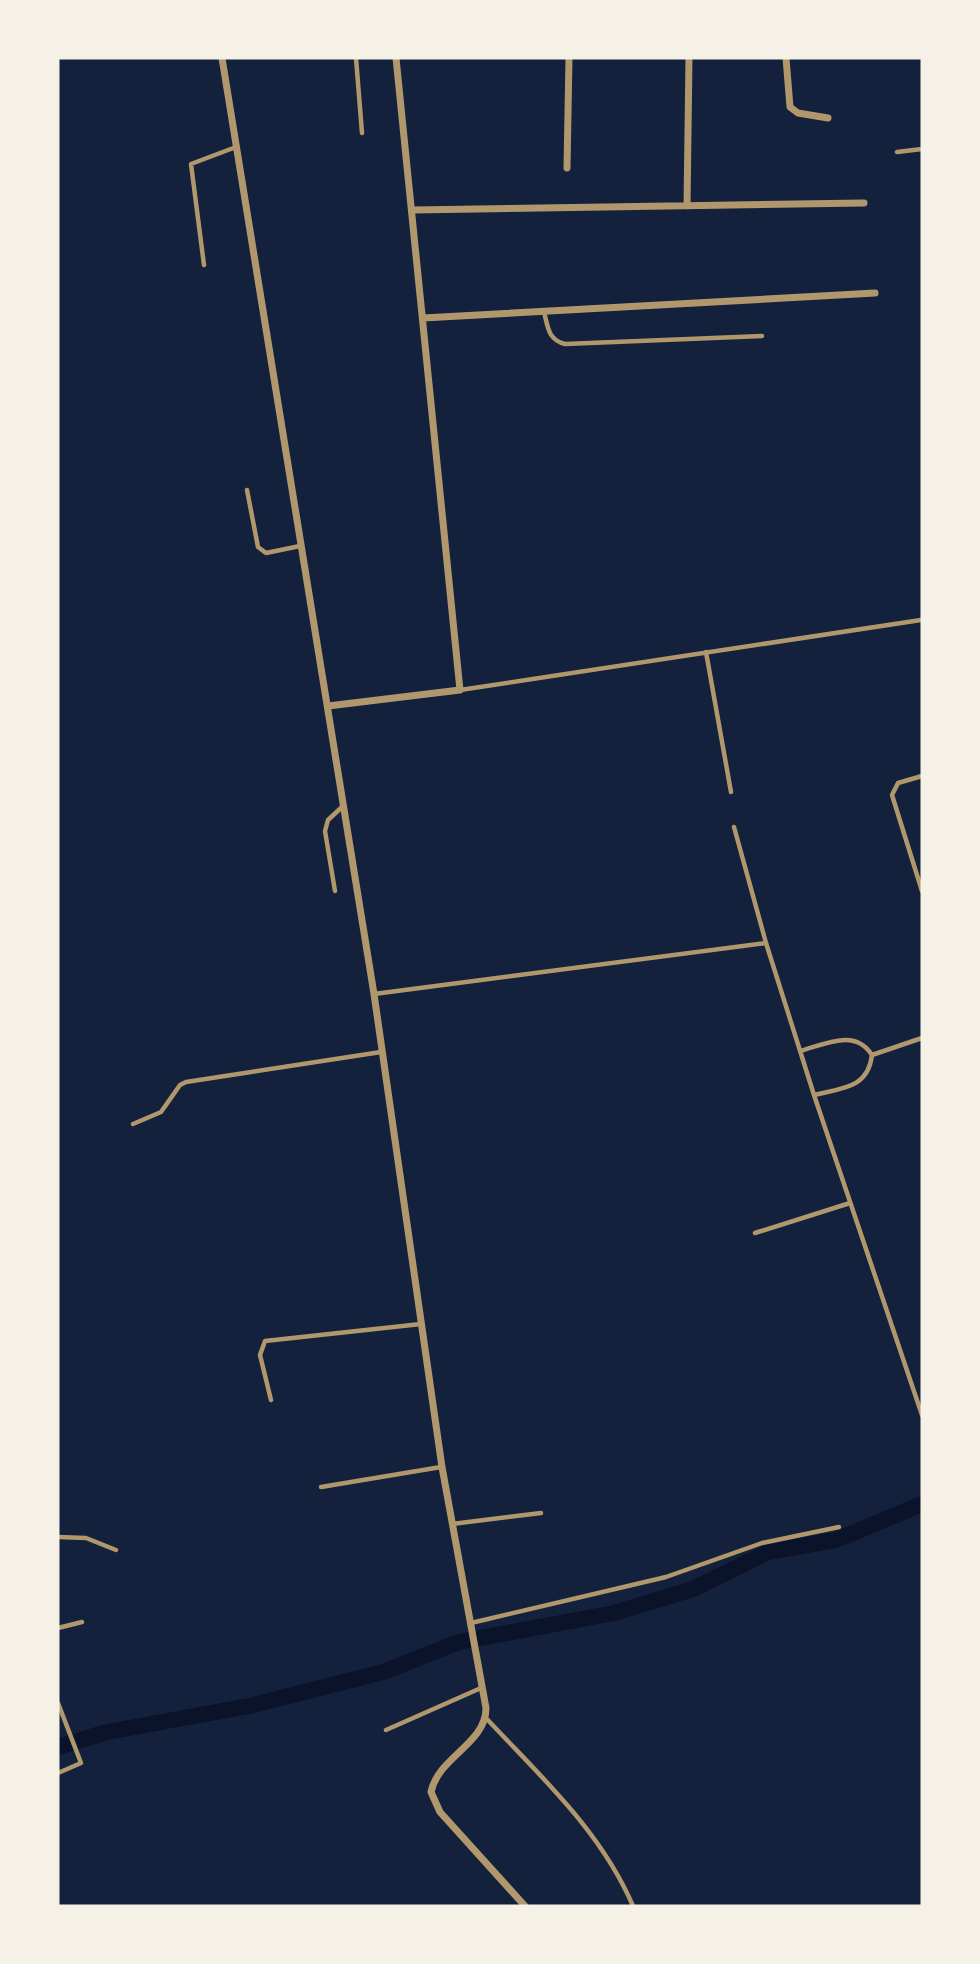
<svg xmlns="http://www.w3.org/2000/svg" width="980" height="1964" viewBox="0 0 980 1964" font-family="'PT Sans Narrow',sans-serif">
<rect width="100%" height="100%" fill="#14213d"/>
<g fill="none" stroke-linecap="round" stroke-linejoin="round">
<path stroke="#0b132b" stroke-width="16" d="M 58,1747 L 107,1732 L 249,1706 L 383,1672 L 459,1642 L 614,1613 L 693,1589 L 768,1552 L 836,1540 L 922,1504"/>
<path stroke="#b1986c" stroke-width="4.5" d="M 356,58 L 362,133
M 897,152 L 922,149
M 204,265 L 191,164 L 236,147
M 544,312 C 548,327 548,340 565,344 L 762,336
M 247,490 L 258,547 L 266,553 L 300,546
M 706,652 L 731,792
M 460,690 L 921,620
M 922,776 L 898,783 L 892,795 L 922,891
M 734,827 L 766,943
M 335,891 L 325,831 L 328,820 L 342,807
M 374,994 L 766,943 L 814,1095 L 922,1415
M 800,1051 C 826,1044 855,1028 872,1055 C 868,1089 841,1088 814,1095
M 872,1055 L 922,1038
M 133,1124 L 161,1112 L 180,1085 L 186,1082 L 381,1052
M 755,1233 L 850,1203
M 271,1400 L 260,1355 L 265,1341 L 421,1324
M 321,1487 L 441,1467
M 452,1524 L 541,1513
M 58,1537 L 86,1538 L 116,1550
M 471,1623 L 666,1577 L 762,1543 L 839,1527
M 58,1628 L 82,1622
M 58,1703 L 81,1763 L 58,1773
M 486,1718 C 541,1777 601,1831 633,1906
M 386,1730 L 481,1688"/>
<path stroke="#b1986c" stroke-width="7" d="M 222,58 L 374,994 L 442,1467 L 486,1708 C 486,1744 438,1757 431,1792 L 440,1812 L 525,1906
M 786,58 L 790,107 L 798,113 L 828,118
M 567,168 L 569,58
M 687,206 L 689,58
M 413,210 L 864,203
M 423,318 L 875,293
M 328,706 L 460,690 L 396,58"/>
</g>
<rect width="980" height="1964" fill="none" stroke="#f6f1e7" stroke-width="119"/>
</svg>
